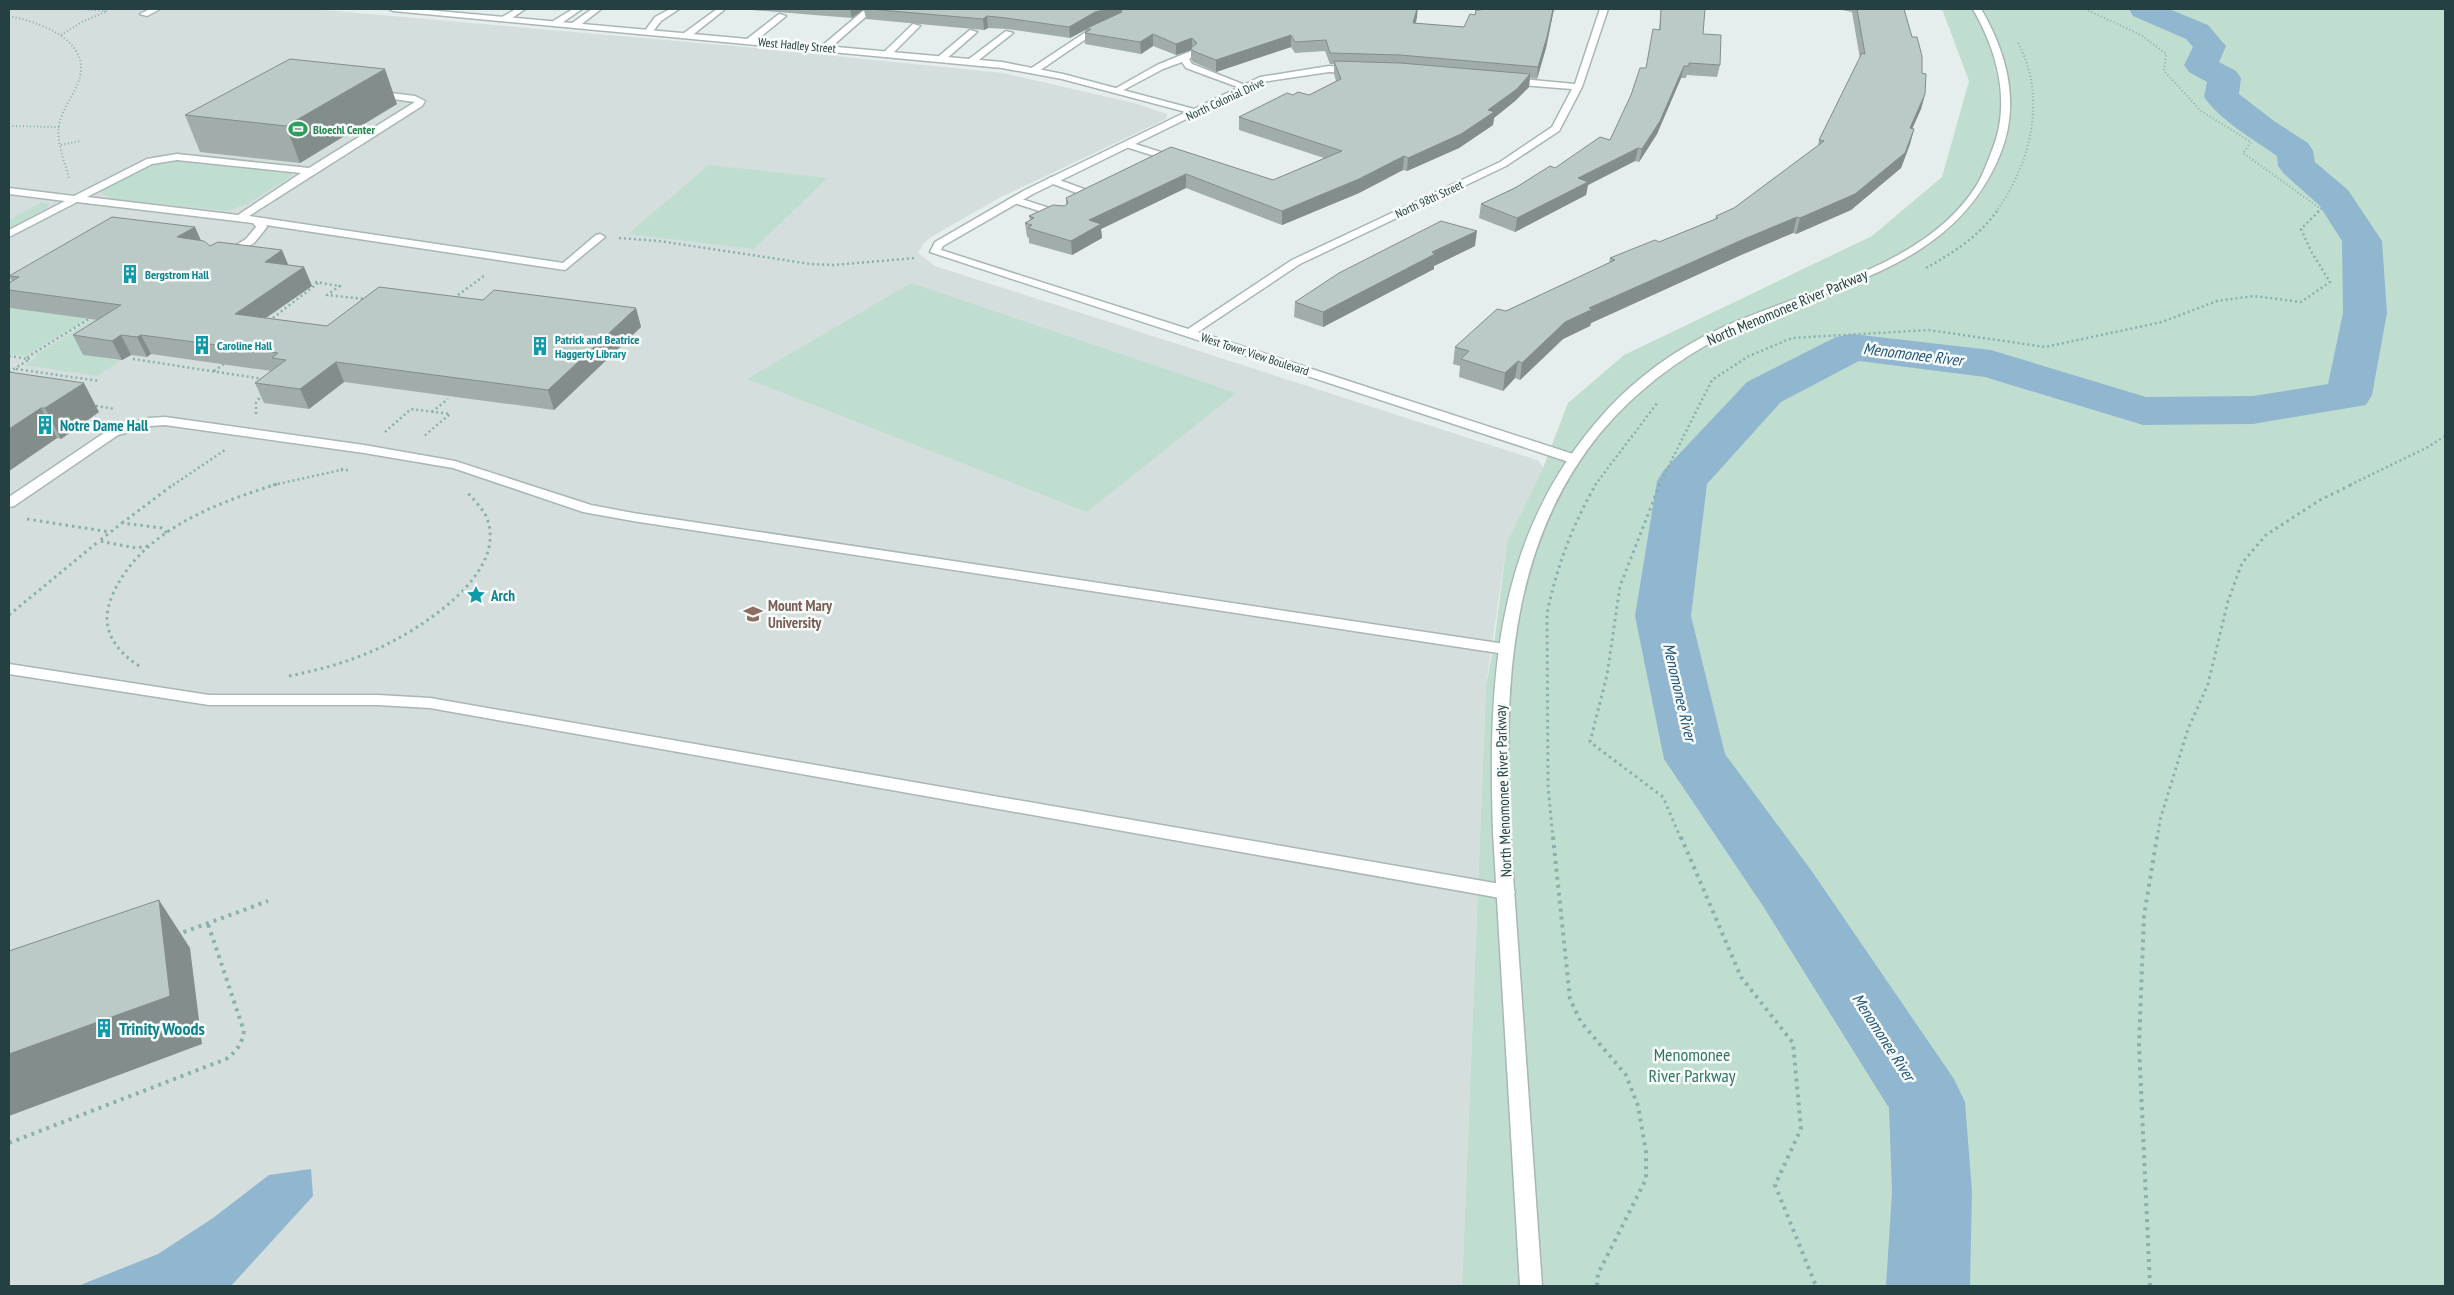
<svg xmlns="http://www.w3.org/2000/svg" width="2454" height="1295" viewBox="0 0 2454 1295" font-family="'PT Sans Narrow',sans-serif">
<rect width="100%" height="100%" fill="#e6eeed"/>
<path fill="#d4dedc" d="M 9,9 L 312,9 L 735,46 L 1003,73 L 1134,103 L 1167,114 L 1166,119 L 1001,197 L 931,237 L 923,244 L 918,253 L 935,266 L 1534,459 L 1539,461 L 1543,468 L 1507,542 L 1486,686 L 1462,1286 L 9,1286 Z"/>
<path fill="#c0ded0" d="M 1942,9 L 2445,9 L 2445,1286 L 1462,1286 L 1486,686 L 1494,644 L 1507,542 L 1543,468 L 1568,403 L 1624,355 L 1872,236 L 1942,177 L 1969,81 Z
M 172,159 L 287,173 L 293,175 L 249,203 L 228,211 L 113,199 L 101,193 L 100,190 L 146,165 Z
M 709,165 L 827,178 L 754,249 L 628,234 Z
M 42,202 L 49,204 L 48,207 L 9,229 L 9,220 Z
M 911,283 L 1236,393 L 1087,512 L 747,379 Z
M 113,307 L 147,311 L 80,354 L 120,361 L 97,376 L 25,365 L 38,357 L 34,356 Z
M 18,308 L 105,309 L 25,356 L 9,354 L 9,309 Z"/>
<path fill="#91b7d0" d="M 311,1169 L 313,1196 L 231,1286 L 78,1286 L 158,1254 L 213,1218 L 269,1175 Z"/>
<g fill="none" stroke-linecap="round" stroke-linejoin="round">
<path fill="#91b7d0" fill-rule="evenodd" d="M 2129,9 L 2169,9 L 2208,25 L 2226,46 L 2219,62 L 2236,71 L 2241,78 L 2239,94 L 2274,121 L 2308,143 L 2313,151 L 2315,162 L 2348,190 L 2382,241 L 2387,313 L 2372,395 L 2366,405 L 2253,424 L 2143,425 L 1985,377 L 1859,361 L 1781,402 L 1707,484 L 1691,616 L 1725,754 L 1811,870 L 1954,1079 L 1965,1102 L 1972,1192 L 1970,1286 L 1886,1286 L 1892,1192 L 1889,1108 L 1763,906 L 1664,759 L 1635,616 L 1657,481 L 1664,470 L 1747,382 L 1836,337 L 1852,334 L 1991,350 L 2146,397 L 2253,396 L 2328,384 L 2343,313 L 2342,241 L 2319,205 L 2284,174 L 2278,166 L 2277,156 C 2253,139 2221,121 2204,97 L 2207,82 L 2189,72 L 2184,65 L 2193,47 L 2186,39 L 2133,16 Z"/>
<g stroke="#a8b6b6" stroke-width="3">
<path id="service" d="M 150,9 L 160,9 L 147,16 L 140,14 Z
M 516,9 L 525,9 L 508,21 L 502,21 L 502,17 Z
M 573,9 L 582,9 L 559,25 L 553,25 L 553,21 Z
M 592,9 L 601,9 L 578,27 L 572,27 L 572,23 Z
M 670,9 L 679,9 L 661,21 L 651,34 L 645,34 L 644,32 L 655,17 Z
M 717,9 L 724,10 L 690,37 L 684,37 L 684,33 Z
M 863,11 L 870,13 L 829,49 L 823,49 L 823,45 Z
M 779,14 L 786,16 L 753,43 L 747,43 L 747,39 Z
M 913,24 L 920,26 L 891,55 L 885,55 L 885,51 Z
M 1098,24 L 1105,26 L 1036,73 L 1030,73 L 1030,69 Z
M 970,30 L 977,32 L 945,60 L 939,60 L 939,56 Z
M 1006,31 L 1013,33 L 975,63 L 969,63 L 969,59 Z
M 1191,51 L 1195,54 L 1189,59 L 1192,64 L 1250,87 L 1243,89 L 1186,68 L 1182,62 L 1163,69 L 1118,93 L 1111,91 L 1157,65 Z
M 374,91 L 415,96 L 425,101 L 422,106 L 249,216 L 563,263 L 596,235 L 600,234 L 605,237 L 565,270 L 266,225 L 267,227 L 254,243 L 227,258 L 223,257 L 223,253 L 246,239 L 256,227 L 253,223 L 77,202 L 9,237 L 9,230 L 65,201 L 9,194 L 9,188 L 74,196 L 147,159 L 177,154 L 309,168 L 415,102 L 371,96 L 371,92 ZM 177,160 L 301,173 L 238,215 L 87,197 L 152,164 Z
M 1129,142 L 1167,154 L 1169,156 L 1164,159 L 1126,147 L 1126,143 Z
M 1051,177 L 1095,193 L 1096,195 L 1087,197 L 1048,182 L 1046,180 Z
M 1015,197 L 1065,213 L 1066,215 L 1061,218 L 1011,202 L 1011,198 Z
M 165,417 L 364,445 L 455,461 L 591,505 L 633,513 L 1505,644 L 1513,649 L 1505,654 L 633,521 L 583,512 L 453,468 L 364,453 L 165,425 L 150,426 L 118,435 L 14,506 L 9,507 L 9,497 L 110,429 L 149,418 Z
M 9,664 L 209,695 L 378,695 L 430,698 L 1506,885 L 1512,887 L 1515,892 L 1512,897 L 1506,899 L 430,708 L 378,705 L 209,705 L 9,674 Z"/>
</g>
<g stroke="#a8b6b6" stroke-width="3">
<path id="minor" d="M 389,9 L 416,9 L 1002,62 L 1063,74 L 1194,109 L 1260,77 L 1329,66 L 1357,68 L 1358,70 L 1354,73 L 1329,72 L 1262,82 L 1033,194 L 943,246 L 941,250 L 1188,329 L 1292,260 L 1500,162 L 1552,127 L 1572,89 L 1509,84 L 1505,81 L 1509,78 L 1575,84 L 1600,9 L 1608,9 L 1582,87 L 1559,131 L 1506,166 L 1300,264 L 1198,332 L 1579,456 L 1580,459 L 1574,463 L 1569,462 L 930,252 L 935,242 L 1025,190 L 1186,112 L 1062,79 L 1002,68 L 393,11 Z"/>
</g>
<g stroke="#a8b6b6" stroke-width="3">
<path id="tertiary" d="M 1973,9 L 1981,9 C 2008,55 2021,106 1999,157 C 1949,275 1824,284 1723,336 C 1676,360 1635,392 1601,432 C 1507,547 1504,691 1510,832 L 1542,1286 L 1520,1286 L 1493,832 C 1488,676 1495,533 1606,411 C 1637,377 1676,349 1719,329 C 1803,290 1927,268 1978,183 C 1983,174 1987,163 1991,153 C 2012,104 1998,53 1973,9 Z"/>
</g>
<path stroke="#88b1ae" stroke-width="2" stroke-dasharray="1 2.5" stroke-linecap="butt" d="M 2085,9 L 2141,35 L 2166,54 L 2164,71 L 2201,111 L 2251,142 L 2243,153 L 2321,209 L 2318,212
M 9,16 C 39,22 92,40 79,80 C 74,95 62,109 59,125 C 56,143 65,162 69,178 L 71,178
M 61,35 L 82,22 L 107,11 L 80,9
M 9,126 L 59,127
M 61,145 L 80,141
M 1996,212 C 2031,163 2048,97 2017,41"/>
<path stroke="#88b1ae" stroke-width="2.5" stroke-dasharray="2 3" stroke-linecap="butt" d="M 619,238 L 659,241 L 810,264 L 834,265 L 915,258
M 1926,268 C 1953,253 1979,236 1997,211
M 315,282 L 340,286 L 327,295 L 365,299
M 454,298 L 485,275
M 269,321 L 318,283
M 9,356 L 28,359
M 133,359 L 263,379
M 16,369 L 99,381
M 214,371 L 224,364
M 9,372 L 30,359 L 26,358 L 92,317
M 91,405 L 115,409
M 432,412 L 448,399
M 256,414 L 256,403 L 263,393
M 385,432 L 411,409 L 450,414 L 423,437
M 341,470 L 350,470
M 173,485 L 225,450
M 273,485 L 341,470 L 344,467
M 1595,485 L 1658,402
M 1659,485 L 1712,380 L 1749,356 L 1792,338 L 1929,330 L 2045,347 L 2162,322 L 2217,301 L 2254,296 L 2301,302 L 2330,282 L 2311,251 L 2301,229 L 2319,211
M 2350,485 L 2428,447 L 2445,436"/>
<path stroke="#88b1ae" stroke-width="3" stroke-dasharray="2.5 4" stroke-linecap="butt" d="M 1660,484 L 1620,586 L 1607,675 L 1590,742 L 1663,797 L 1681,839
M 27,519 L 110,532
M 122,523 L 174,484
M 148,546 L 136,548 L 99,541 L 122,523 L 162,528 L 167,533
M 9,615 L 99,541
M 139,666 C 113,649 99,626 112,596 C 140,531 214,504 277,484
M 289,676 C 319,670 349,662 377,649 C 419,630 511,573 486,516 C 482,508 473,499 467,492
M 1553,839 L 1548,786 L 1547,614 C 1556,568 1573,524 1596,484
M 2157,839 L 2160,820 L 2188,729 L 2208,684 L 2228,601 L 2242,563 L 2266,535 L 2320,500 L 2353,484"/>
<path stroke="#88b1ae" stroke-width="4" stroke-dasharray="3 5" stroke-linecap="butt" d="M 1553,837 L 1570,999 L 1581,1022 L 1626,1075 L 1638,1106 L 1646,1152 L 1646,1179 L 1598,1274 L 1597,1286
M 1681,837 L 1741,977 L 1793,1043 L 1801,1129 L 1775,1185 L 1816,1286
M 176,935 L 268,901
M 9,1143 L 226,1059 C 237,1051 242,1044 244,1031 L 208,924
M 2150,1286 L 2139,1045 L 2144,916 L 2157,837"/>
<use href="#service" fill="#fff" fill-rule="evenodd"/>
<use href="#minor" fill="#fff" fill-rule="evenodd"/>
<use href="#tertiary" fill="#fff" fill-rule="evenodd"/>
</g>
<path fill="#a1adab" d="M 739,9 L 1418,9 L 1417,17 L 1416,23 L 1464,27 L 1475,15 L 1481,10 L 1481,9 L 1554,9 L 1546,48 L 1537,79 L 1530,78 L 1529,87 L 1515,101 L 1494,118 L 1493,125 L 1459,148 L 1407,171 L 1403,170 L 1359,193 L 1282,225 L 1186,188 L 1101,229 L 1102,238 L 1072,255 L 1029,243 L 1029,238 L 1027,237 L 1025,223 L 1030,220 L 1029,216 L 1065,206 L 1066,204 L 1066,198 L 1171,147 L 1273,180 L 1324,158 L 1239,130 L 1239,117 L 1293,95 L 1309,95 L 1336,81 L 1334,74 L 1334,64 L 1330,64 L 1325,51 L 1295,53 L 1291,47 L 1216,72 L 1193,62 L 1191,59 L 1191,50 L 1176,55 L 1153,46 L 1141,54 L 1085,44 L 1085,30 L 1070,38 L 1007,29 L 988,28 L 984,30 L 866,19 L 864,10 L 864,9 L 852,18 Z
M 1661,9 L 1703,34 L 1720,65 L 1717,77 L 1687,75 L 1686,78 L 1681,78 L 1657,134 L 1639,162 L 1635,161 L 1588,185 L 1586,195 L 1515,232 L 1479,218 L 1481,204 L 1555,168 L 1610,140 L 1646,68 L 1659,30 Z
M 1837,9 L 1904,9 L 1922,73 L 1925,94 L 1921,109 L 1912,128 L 1914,129 L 1910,144 L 1901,168 L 1851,210 L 1796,234 L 1793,233 L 1741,255 L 1591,323 L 1590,326 L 1563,339 L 1520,380 L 1515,378 L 1503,391 L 1459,377 L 1460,366 L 1453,364 L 1455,347 L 1506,311 L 1609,263 L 1610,258 L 1659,242 L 1715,219 L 1716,216 L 1734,208 L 1818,146 L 1819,140 L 1860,59 L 1852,12 Z
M 397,104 L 300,163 L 200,152 L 185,115 Z
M 195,227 L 200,240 L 210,246 L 282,250 L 288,265 L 304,267 L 312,286 L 266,318 L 327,326 L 483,300 L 636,308 L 641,327 L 554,410 L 344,382 L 309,409 L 264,403 L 255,383 L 271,371 L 151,354 L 147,357 L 131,355 L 122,360 L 83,355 L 73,335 L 98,320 L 10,308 L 9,305 L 9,283 L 12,281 L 9,276 Z
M 1475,246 L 1434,266 L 1434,269 L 1323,327 L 1294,317 L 1295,302 Z
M 9,372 L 99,412 L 61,439 L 57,438 L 9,471 Z"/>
<path fill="#838d8b" d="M 850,9 L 864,9 L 852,18 Z
M 1108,9 L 1121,9 L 1121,16 L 1085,29 L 1085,30 L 1070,38 L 1069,27 L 1095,12 Z
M 1417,9 L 1417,17 L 1412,34 L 1413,23 Z
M 1553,9 L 1554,9 L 1546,48 L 1537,79 L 1538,67 Z
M 987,16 L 988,28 L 984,30 L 983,19 Z
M 1153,34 L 1153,46 L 1141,54 L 1140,42 Z
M 1291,35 L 1291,47 L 1216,72 L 1216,60 Z
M 1192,38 L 1192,49 L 1191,48 L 1191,50 L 1176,55 L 1176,44 Z
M 1684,66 L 1681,78 L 1657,134 L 1639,162 L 1642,149 Z
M 385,69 L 397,104 L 300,163 L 286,126 Z
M 1530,74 L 1529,87 L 1515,101 L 1494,118 L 1493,125 L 1459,148 L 1407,171 L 1408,158 L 1488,110 Z
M 1925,94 L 1921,109 L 1906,143 L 1910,128 Z
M 1914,129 L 1910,144 L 1901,168 L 1851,210 L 1796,234 L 1800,218 Z
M 1638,148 L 1635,161 L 1588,185 L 1586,195 L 1515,232 L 1517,218 L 1578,178 Z
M 1404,156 L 1403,170 L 1359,193 L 1282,225 L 1282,211 Z
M 1186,174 L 1186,188 L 1101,229 L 1102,238 L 1072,255 L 1071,241 L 1089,220 Z
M 1797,217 L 1793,233 L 1741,255 L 1591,323 L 1590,326 L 1563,339 L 1520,380 L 1522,363 L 1565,322 L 1589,308 L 1744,239 Z
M 195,227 L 203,245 L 177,237 Z
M 1477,231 L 1475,246 L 1434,266 L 1434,269 L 1323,327 L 1323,312 L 1432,252 Z
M 282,250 L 290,269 L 265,262 Z
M 304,267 L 312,286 L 244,333 L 235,314 Z
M 636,308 L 641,327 L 554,410 L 548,390 Z
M 121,335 L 131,355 L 122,360 L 112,341 Z
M 141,335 L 151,354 L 147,357 L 137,337 Z
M 1518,361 L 1515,378 L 1503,391 L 1505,373 Z
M 336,362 L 344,382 L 309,409 L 300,389 Z
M 84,383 L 99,412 L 61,439 L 45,408 Z
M 41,408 L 57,438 L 9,471 L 9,429 Z
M 159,900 L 190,948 L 202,1044 L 9,1116 L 9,1054 Z"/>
<path fill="#bbc9c7" stroke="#838d8b" d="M 869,9 L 1108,9 L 1095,12 L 1069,27 L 1006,18 L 987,16 L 983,19 Z
M 1121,9 L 1417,9 L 1413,23 L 1464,27 L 1470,14 L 1475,15 L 1476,10 L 1481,10 L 1481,9 L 1553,9 L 1547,37 L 1538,67 L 1400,55 L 1330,53 L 1326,40 L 1295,42 L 1291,35 L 1216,60 L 1193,51 L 1191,48 L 1197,43 L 1192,38 L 1176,44 L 1153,34 L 1140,42 L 1085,33 L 1091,29 L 1085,29 L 1122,12 Z
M 1661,9 L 1705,9 L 1703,34 L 1721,35 L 1720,65 L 1689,63 L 1689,66 L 1684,66 L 1660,121 L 1642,149 L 1638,148 L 1578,178 L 1588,182 L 1517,218 L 1481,204 L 1515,188 L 1550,166 L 1555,168 L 1600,137 L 1610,140 L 1631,95 L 1640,68 L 1646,68 L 1653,29 L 1660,30 Z
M 1857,9 L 1904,9 L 1912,37 L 1917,37 L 1922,56 L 1922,73 L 1926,74 L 1925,94 L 1910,128 L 1914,129 L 1905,153 L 1855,194 L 1800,218 L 1797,217 L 1744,239 L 1589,308 L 1593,309 L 1565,322 L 1522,363 L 1518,361 L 1505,373 L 1461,359 L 1469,351 L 1455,347 L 1497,309 L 1506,311 L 1615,260 L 1610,258 L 1655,240 L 1659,242 L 1718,218 L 1716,216 L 1734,208 L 1824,141 L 1819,140 L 1862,53 L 1865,54 Z
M 290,59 L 385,69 L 286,126 L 185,115 Z
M 1334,61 L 1400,63 L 1530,74 L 1517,89 L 1488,110 L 1494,112 L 1461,134 L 1408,158 L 1404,156 L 1359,179 L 1282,211 L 1186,174 L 1089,220 L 1101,224 L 1071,241 L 1028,228 L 1032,225 L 1025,223 L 1034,218 L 1029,216 L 1053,205 L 1065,206 L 1068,203 L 1066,198 L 1171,147 L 1273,180 L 1342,151 L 1239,117 L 1287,93 L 1293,95 L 1298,92 L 1309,95 L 1341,79 Z
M 112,217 L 195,227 L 177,237 L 204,241 L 210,246 L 218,242 L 282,250 L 265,262 L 304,267 L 235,314 L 327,326 L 379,287 L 483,300 L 494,290 L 636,308 L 548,390 L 336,362 L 300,389 L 255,383 L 286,360 L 272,358 L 278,353 L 141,335 L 137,337 L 121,335 L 112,341 L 73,335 L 121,305 L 9,290 L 9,283 L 19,277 L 9,276 Z
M 1441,221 L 1477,231 L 1432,252 L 1435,254 L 1323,312 L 1295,302 L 1339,273 Z
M 9,372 L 84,383 L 45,408 L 41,408 L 9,429 Z
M 159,900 L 170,996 L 9,1054 L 9,951 Z"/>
<defs>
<g id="stadium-bare" transform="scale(1.5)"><path d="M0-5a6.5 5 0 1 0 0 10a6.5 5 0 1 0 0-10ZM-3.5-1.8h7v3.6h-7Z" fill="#2e9e5b" stroke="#f7fbfa" stroke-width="2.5" paint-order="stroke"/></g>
<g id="building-bare" transform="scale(1.5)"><path d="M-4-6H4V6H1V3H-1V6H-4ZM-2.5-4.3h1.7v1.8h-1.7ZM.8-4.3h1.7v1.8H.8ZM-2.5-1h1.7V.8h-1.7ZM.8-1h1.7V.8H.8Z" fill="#0f9aa8" stroke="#f7fbfa" stroke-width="2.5" paint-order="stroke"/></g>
<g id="sight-bare" transform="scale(1.5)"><path d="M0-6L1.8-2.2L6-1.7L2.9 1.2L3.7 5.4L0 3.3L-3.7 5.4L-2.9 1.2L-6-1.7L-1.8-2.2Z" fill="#0f9aa8" stroke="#f7fbfa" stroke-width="2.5" paint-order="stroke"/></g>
<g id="university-bare" transform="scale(1.5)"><path d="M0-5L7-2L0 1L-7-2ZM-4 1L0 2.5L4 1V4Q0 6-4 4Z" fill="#8d6e63" stroke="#f7fbfa" stroke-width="2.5" paint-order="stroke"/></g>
</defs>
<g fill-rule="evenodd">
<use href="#stadium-bare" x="298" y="129"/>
<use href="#building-bare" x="130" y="274"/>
<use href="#building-bare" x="202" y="345"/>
<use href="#building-bare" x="540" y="346"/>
<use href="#building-bare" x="45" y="425"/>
<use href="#sight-bare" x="476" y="595"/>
<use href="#university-bare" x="753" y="614"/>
<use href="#building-bare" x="104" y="1028"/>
</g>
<g text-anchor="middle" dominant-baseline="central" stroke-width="5" stroke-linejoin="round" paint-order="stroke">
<g font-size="12" fill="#254040" stroke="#f7fbfa">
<text transform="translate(797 45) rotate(5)">West Hadley Street</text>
<text transform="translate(1225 99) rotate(-25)">North Colonial Drive</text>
<text transform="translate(1429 199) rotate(-25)">North 98th Street</text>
<text transform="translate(1255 354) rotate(18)">West Tower View Boulevard</text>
</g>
<g font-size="12" font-weight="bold" fill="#27864d" stroke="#f7fbfa" text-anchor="start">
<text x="313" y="129">Bloechl Center</text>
</g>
<g font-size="12" font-weight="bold" fill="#0d838f" stroke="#f7fbfa" text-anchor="start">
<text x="145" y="274">Bergstrom Hall</text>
<text x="555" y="339">Patrick and Beatrice<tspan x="555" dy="14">Haggerty Library</tspan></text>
<text x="217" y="345">Caroline Hall</text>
</g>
<g font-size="15" fill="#254040" stroke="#f7fbfa">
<text transform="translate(1787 307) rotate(-23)">North Menomonee River Parkway</text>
<text transform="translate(1503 791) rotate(-92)">North Menomonee River Parkway</text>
</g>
<g font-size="15" font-weight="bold" fill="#0d838f" stroke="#f7fbfa" text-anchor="start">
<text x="60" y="425">Notre Dame Hall</text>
<text x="491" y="595">Arch</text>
</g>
<g font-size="15" font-weight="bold" fill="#785e54" stroke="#f7fbfa" text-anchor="start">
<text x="768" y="605">Mount Mary<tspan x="768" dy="17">University</tspan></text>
</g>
<g font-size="16" font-style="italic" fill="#21557b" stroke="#f7fbfa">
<text transform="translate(1913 354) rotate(7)">Menomonee River</text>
<text transform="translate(1680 692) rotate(77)">Menomonee River</text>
<text transform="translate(1884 1037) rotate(57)">Menomonee River</text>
</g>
<g font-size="18" font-weight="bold" fill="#0d838f" stroke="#f7fbfa" text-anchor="start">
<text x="119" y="1028">Trinity Woods</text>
</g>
<g font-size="18" fill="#31765d" stroke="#f7fbfa">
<text x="1692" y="1054">Menomonee<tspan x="1692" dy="21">River Parkway</tspan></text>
</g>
</g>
<rect width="2454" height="1295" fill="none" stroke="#254040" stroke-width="20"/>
</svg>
